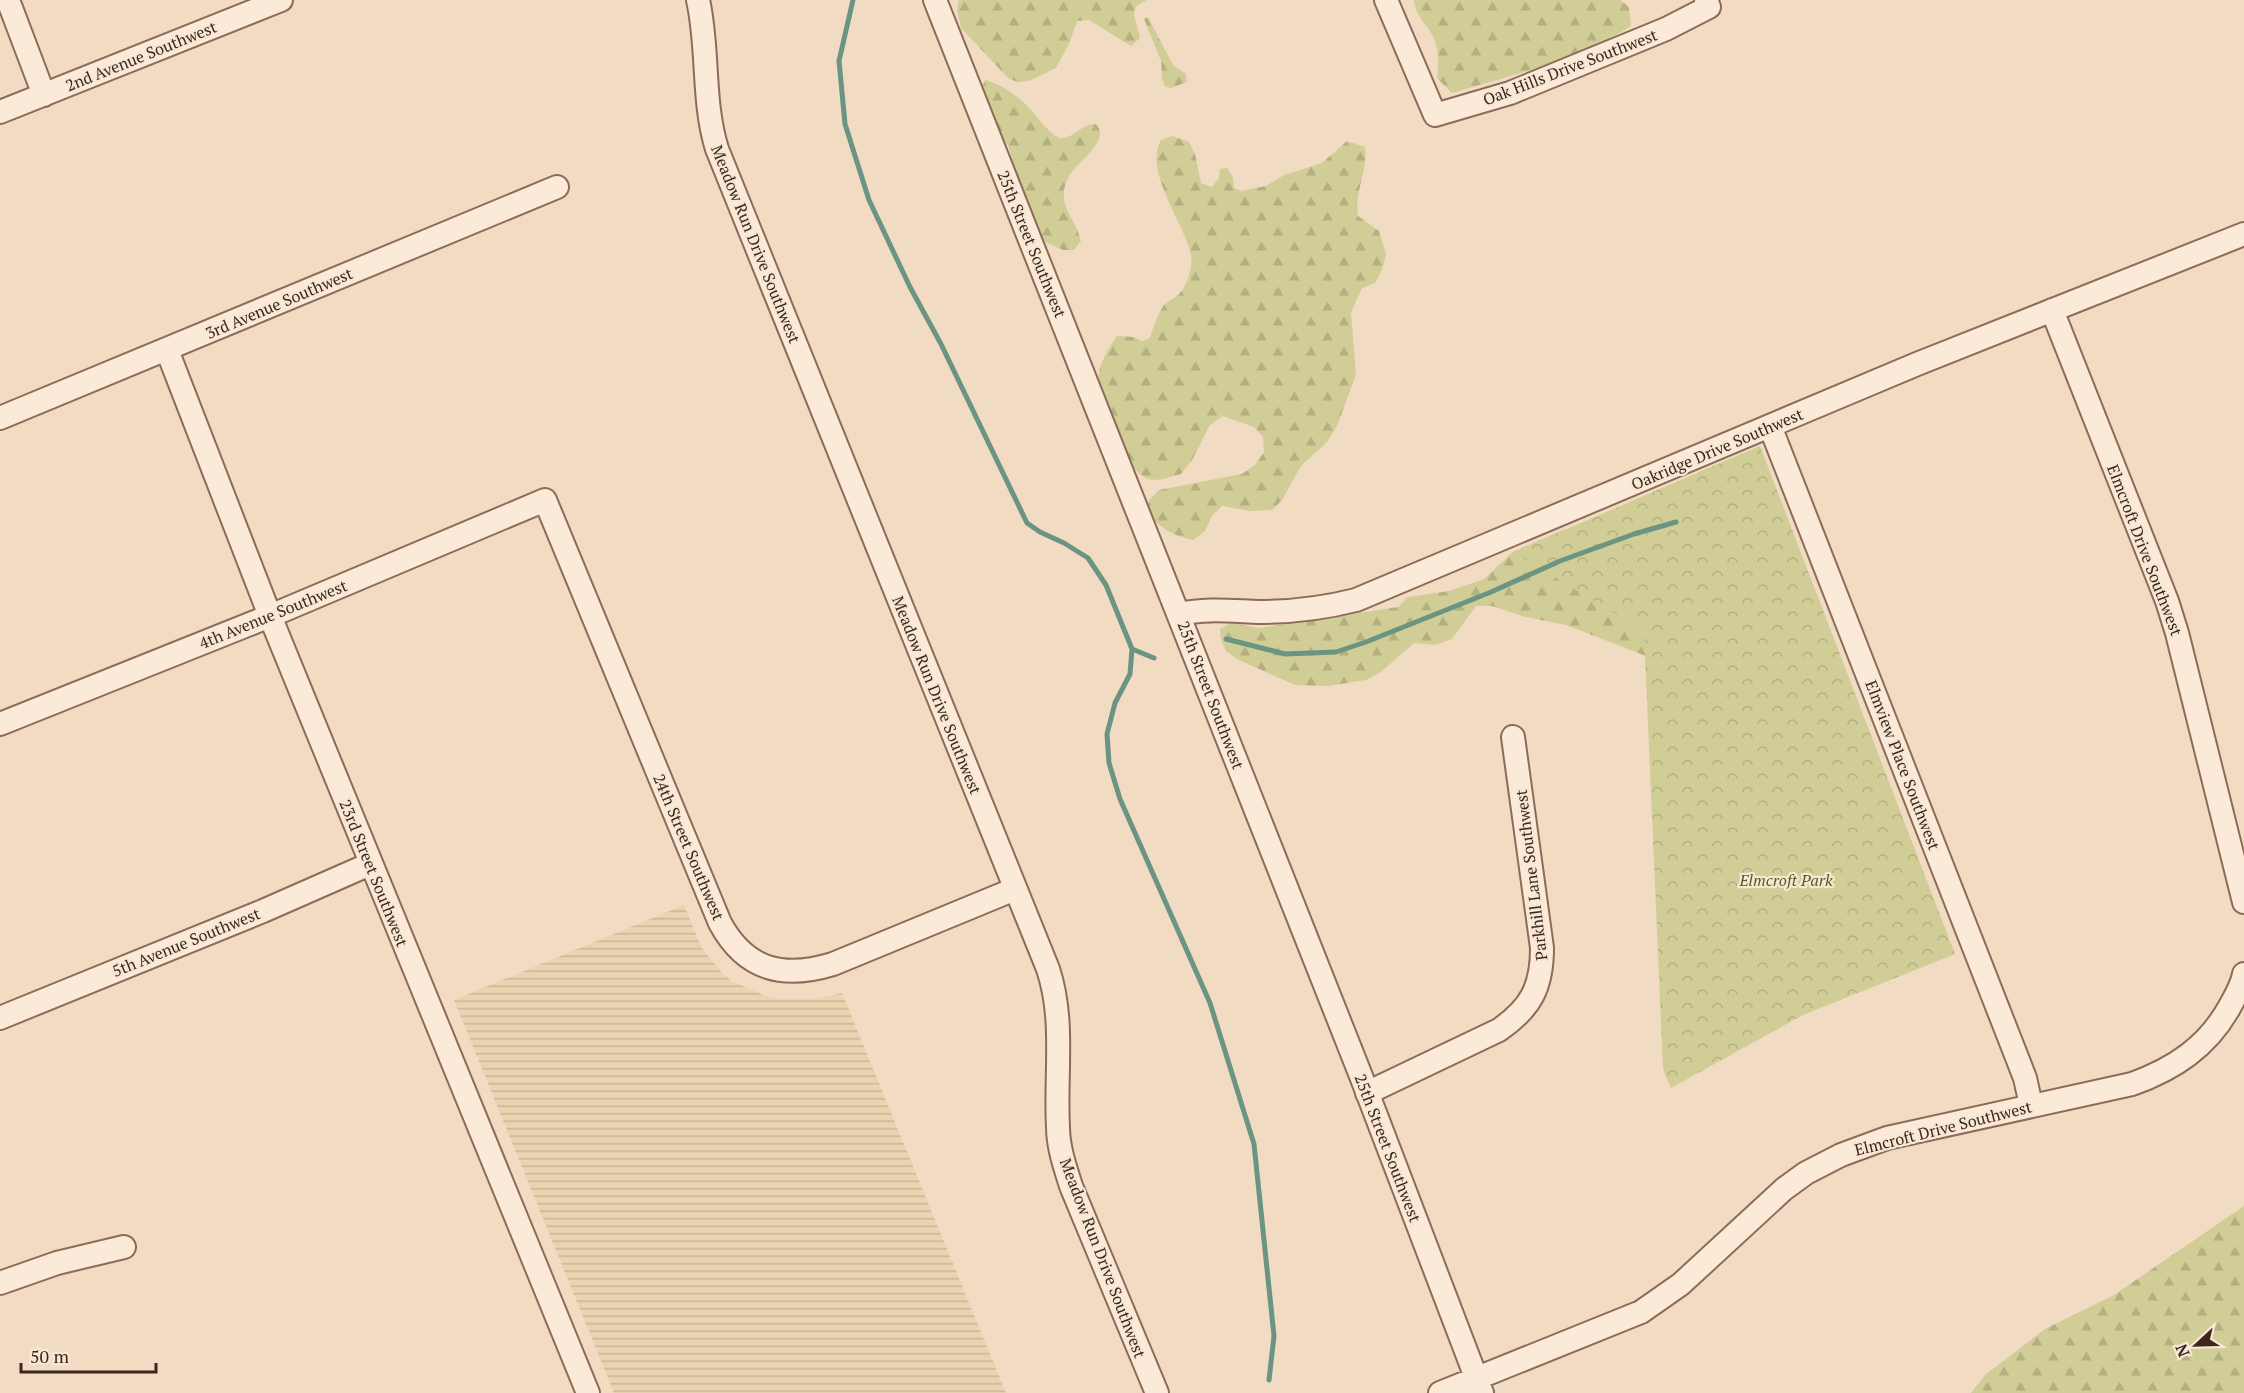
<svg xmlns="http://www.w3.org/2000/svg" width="2244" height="1393" viewBox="0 0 2244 1393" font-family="'PT Serif',serif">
<defs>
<pattern id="farmland-rules" width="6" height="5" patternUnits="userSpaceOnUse" patternTransform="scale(1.5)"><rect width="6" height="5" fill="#e8d4b0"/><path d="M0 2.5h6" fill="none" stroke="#c8b697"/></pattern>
<pattern id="forest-firs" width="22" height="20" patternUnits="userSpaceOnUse" patternTransform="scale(1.5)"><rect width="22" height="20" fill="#d1cd96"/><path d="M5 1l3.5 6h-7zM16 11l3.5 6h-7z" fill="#b4b081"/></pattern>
<pattern id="park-crowns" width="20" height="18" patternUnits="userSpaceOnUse" patternTransform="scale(1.5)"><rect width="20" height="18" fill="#d1cd96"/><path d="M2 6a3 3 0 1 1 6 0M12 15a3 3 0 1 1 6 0" fill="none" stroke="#b4b081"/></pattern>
</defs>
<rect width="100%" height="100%" fill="#f2dbc3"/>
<path fill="url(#farmland-rules)" d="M 684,905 L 701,947 L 722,973 L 733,982 L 764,995 L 781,999 L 815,999 L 842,993 L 1006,1393 L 614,1393 L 454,1000 Z"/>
<path fill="url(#forest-firs)" d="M 959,0 L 1147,0 L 1136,6 L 1134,14 L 1140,38 L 1131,46 L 1089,20 L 1077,21 L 1070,42 L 1056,68 L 1029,81 L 1017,82 L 1008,78 L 961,28 L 957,10 Z
M 1414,0 L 1620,0 L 1629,7 L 1631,26 C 1578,60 1513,75 1452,93 L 1437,78 C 1438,64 1440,52 1434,39 C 1429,25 1416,19 1414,0 Z
M 1148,17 L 1173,65 L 1186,74 L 1187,82 L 1171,88 L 1165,86 L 1162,79 L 1161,61 L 1144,19 Z
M 985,80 C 998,83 1010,91 1021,100 C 1032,108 1050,138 1062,138 C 1075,138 1080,124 1096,124 C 1112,142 1075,162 1067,180 C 1056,206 1076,218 1081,241 L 1074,250 L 1063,250 L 1041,240 L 1023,194 L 1008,145 L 999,137 L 990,112 L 982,88 Z
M 1172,136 L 1189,142 L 1195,154 L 1201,183 L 1212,187 L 1219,178 L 1220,169 L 1227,168 L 1233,177 L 1234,188 L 1241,191 L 1266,186 L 1284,175 L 1322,163 L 1347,141 L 1365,147 C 1368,171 1354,192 1358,216 L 1379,231 L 1386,254 L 1382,270 L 1375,283 L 1362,288 L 1351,312 L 1356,375 L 1337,426 L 1327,442 L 1301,466 L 1282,500 L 1272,510 L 1250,511 L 1222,506 L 1212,516 L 1205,531 L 1193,540 C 1173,536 1157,527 1146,509 L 1150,499 L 1159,490 L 1242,474 L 1255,465 L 1264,452 L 1263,437 L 1254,427 L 1223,416 L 1210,425 L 1192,460 L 1181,474 C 1172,476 1158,482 1149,479 C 1145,478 1137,472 1134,468 C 1125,459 1099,395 1098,382 C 1098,365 1108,349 1117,336 L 1134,337 L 1142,341 L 1150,338 C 1153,328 1157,317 1162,308 C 1166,301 1175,299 1180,293 C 1188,284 1193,265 1191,254 C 1184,223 1143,170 1161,140 Z
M 1565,529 L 1591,535 L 1661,655 L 1646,656 L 1566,625 L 1525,617 L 1492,606 L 1476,606 L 1452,639 L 1435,645 L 1414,643 L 1381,672 L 1366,680 L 1328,686 L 1295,685 L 1237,659 L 1226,651 L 1221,640 L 1220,629 L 1231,623 L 1259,628 L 1398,607 L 1408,597 L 1449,591 L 1484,579 L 1513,552 Z
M 2244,1206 L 2244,1393 L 1971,1393 L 1985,1375 L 2045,1329 L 2114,1295 Z"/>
<path fill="url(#park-crowns)" d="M 1760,446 L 1955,954 L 1803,1015 L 1671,1088 L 1663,1069 L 1644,631 L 1513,552 Z"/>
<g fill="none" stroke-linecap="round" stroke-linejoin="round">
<path stroke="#6b9482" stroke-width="5" d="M 853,0 L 839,61 L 845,124 L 869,200 L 910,287 L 941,344 L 1027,523 L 1040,532 L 1064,543 L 1088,558 L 1106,585 L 1132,649 L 1130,674 L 1115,703 L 1107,734 L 1109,763 L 1120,799 L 1210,1003 L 1254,1144 L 1274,1336 L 1269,1380
M 1226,639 L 1285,654 L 1336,652 L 1366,642 L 1491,592 L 1560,561 L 1634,534 L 1676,522
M 1132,649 L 1154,658"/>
<g stroke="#8e6b58" stroke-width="26">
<path id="minor" d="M 8,0 L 44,95
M 698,0 C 709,49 702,101 717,149 L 1048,969 C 1065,1020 1055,1074 1058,1127 C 1058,1147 1065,1167 1071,1186 L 1157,1393
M 935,0 L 1361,1076 L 1482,1393
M 1386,0 L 1435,115 L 1510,93 L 1666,29 L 1709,7 L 1706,0
M 0,112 L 281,0
M 2052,310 L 2167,601 L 2177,633 L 2244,902
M 167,350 L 270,616 L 588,1393
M 0,418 L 557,187
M 1770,426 L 2025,1078 L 2031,1105
M 1179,614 C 1206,608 1231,611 1259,612 C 1292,612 1324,608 1356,600 L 1917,364 L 2244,234
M 0,724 L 270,616 L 545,500 L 720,923 C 746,971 784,979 833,964 L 1015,889
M 0,1018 L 263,911 L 370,864
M 1367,1093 L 1499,1030 C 1531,1008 1542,987 1542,948 L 1513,737
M 0,1283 L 57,1263 L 124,1247
M 1440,1393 L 1641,1312 L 1681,1284 L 1784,1189 L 1806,1173 L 1841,1155 L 1887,1138 L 2132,1084 C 2174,1069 2207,1047 2229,1008 C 2235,997 2242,986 2244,974"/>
</g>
<use href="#minor" stroke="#fbead8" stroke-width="22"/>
</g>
<g text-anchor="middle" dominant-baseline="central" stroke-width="4.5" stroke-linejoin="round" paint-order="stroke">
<g font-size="16" fill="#3d271d" stroke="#f8e7d4">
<text transform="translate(141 56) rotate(-22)">2nd Avenue Southwest</text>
<text transform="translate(1570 67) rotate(-21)">Oak Hills Drive Southwest</text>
<text transform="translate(756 244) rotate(68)">Meadow Run Drive Southwest</text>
<text transform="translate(1032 244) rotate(68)">25th Street Southwest</text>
<text transform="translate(279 303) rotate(-23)">3rd Avenue Southwest</text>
<text transform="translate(1717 449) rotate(-23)">Oakridge Drive Southwest</text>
<text transform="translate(2145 550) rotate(69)">Elmcroft Drive Southwest</text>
<text transform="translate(273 614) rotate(-22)">4th Avenue Southwest</text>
<text transform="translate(937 695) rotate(68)">Meadow Run Drive Southwest</text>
<text transform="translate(1211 695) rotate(69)">25th Street Southwest</text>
<text transform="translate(1903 765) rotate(69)">Elmview Place Southwest</text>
<text transform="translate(689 847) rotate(67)">24th Street Southwest</text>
<text transform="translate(374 873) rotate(68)">23rd Street Southwest</text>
<text transform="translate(1531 875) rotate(-97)">Parkhill Lane Southwest</text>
<text transform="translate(186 942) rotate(-22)">5th Avenue Southwest</text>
<text transform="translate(1943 1128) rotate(-14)">Elmcroft Drive Southwest</text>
<text transform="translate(1388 1148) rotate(69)">25th Street Southwest</text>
<text transform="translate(1103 1258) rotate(69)">Meadow Run Drive Southwest</text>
</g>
<g font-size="16" font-style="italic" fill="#575b22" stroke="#f8e7d4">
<text x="1786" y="880">Elmcroft Park</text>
</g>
</g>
<g transform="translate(2196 1345) rotate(248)" stroke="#f8e7d4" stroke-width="4.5" paint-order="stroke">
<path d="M0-4.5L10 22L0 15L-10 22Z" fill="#3d271d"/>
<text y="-9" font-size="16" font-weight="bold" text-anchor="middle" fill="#3d271d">N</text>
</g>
<path d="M21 1363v9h135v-9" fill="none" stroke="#3d271d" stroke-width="3"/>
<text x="30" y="1363" font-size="18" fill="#3d271d" stroke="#f8e7d4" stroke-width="4.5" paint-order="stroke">50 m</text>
</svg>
